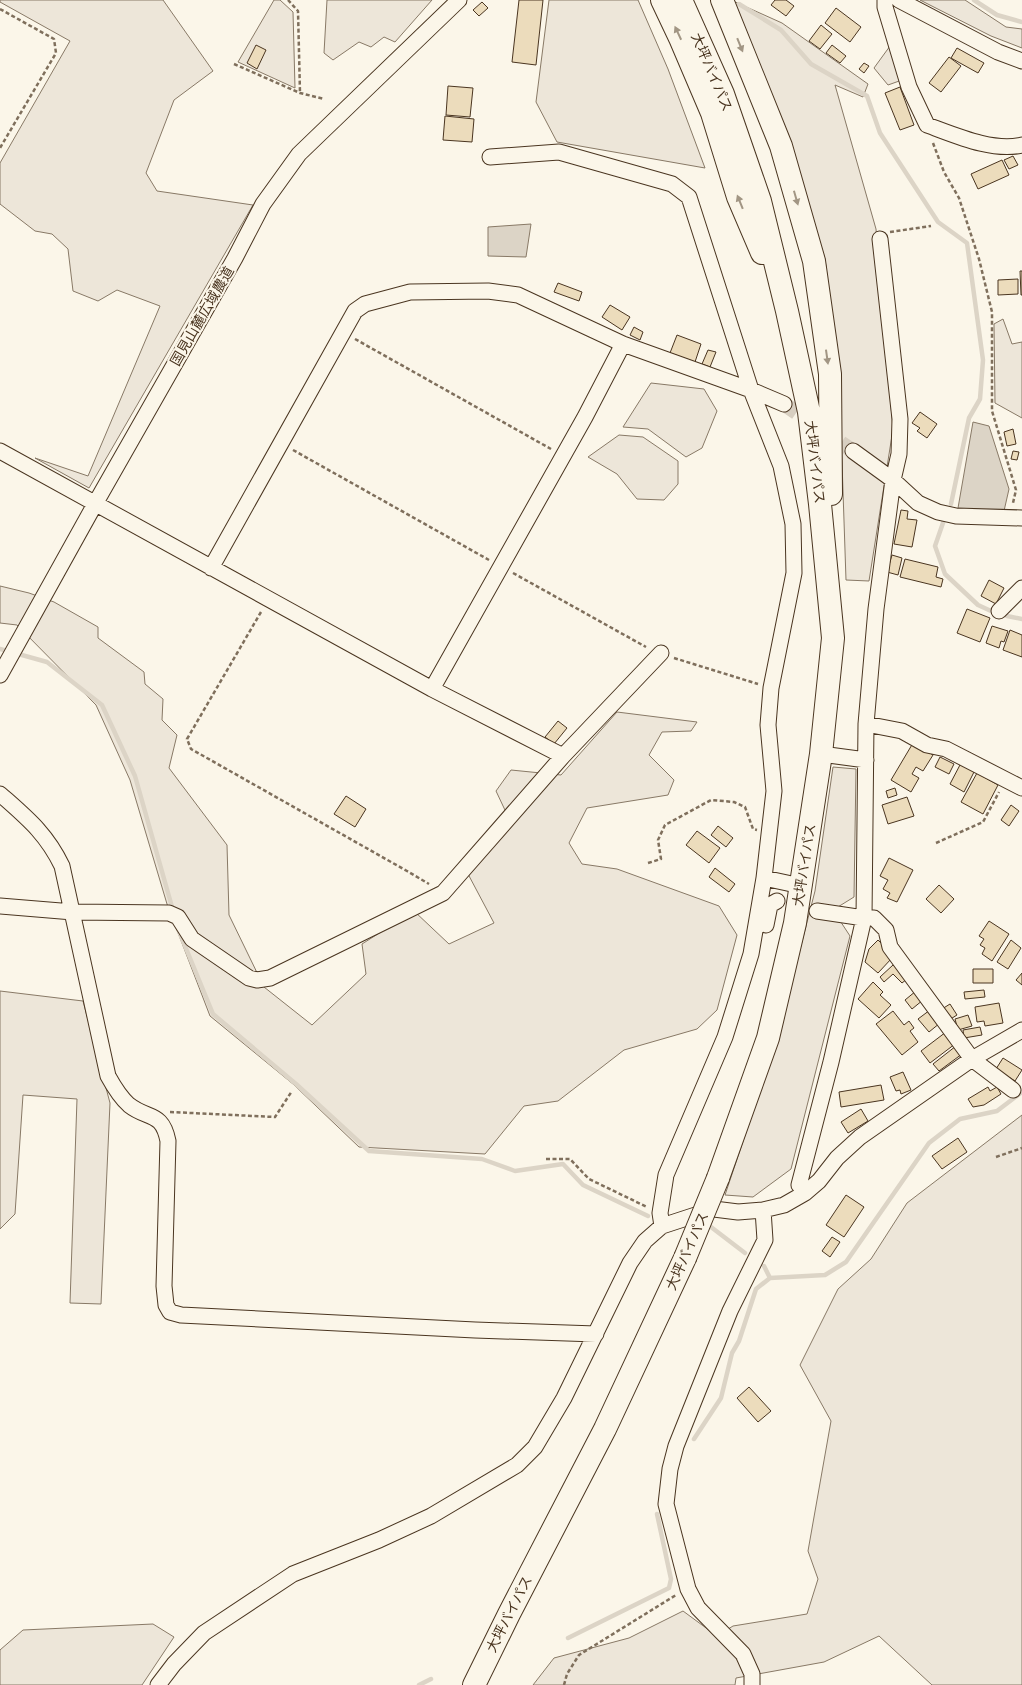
<svg xmlns="http://www.w3.org/2000/svg" width="1022" height="1685" viewBox="0 0 1022 1685" font-family="'Roboto Condensed','Noto Sans JP',sans-serif">
<rect width="100%" height="100%" fill="#fbf6e9"/>
<path fill="#ede6d9" stroke="#887966" d="M 0,0 L 163,0 L 213,71 L 174,100 L 146,173 L 157,191 L 253,205 L 89,488 L 35,458 L 88,476 L 160,306 L 117,290 L 98,301 L 73,291 L 68,249 L 52,234 L 35,231 L 0,204 L 0,163 L 70,41 L 0,2 Z
M 274,0 L 280,0 L 293,12 L 295,88 L 238,62 Z
M 327,0 L 432,0 L 395,42 L 384,37 L 371,47 L 359,42 L 333,60 L 324,53 Z
M 549,0 L 638,0 L 668,69 L 705,168 L 557,142 L 536,102 Z
M 920,0 L 965,0 L 1006,27 L 1022,29 L 1022,48 L 991,36 Z
M 733,1 L 782,23 L 868,84 L 863,97 L 835,85 L 876,229 L 893,429 L 869,581 L 846,580 L 839,373 L 825,259 L 792,155 Z
M 890,46 L 902,80 L 888,85 L 874,68 Z
M 1003,319 L 1012,344 L 1022,342 L 1022,418 L 995,403 L 994,324 Z
M 651,383 L 704,389 L 717,411 L 702,448 L 686,457 L 648,429 L 623,427 Z
M 619,435 L 643,437 L 678,461 L 678,484 L 664,500 L 637,499 L 617,474 L 588,457 Z
M 0,586 L 29,593 L 54,602 L 98,627 L 98,638 L 144,672 L 145,684 L 163,699 L 162,720 L 177,735 L 169,768 L 227,845 L 229,915 L 264,987 L 312,1025 L 366,974 L 362,944 L 414,911 L 449,944 L 494,923 L 468,874 L 512,825 L 496,791 L 511,770 L 561,775 L 617,712 L 697,722 L 691,731 L 662,732 L 649,755 L 674,780 L 668,795 L 587,808 L 569,843 L 582,864 L 617,869 L 719,906 L 737,935 L 717,1010 L 697,1029 L 624,1050 L 558,1101 L 524,1106 L 485,1154 L 359,1147 L 293,1084 L 210,1016 L 167,904 L 130,780 L 96,705 L 17,625 L 0,623 Z
M 833,767 L 856,769 L 854,897 L 833,910 L 850,936 L 791,1169 L 753,1197 L 725,1195 L 776,1043 L 815,891 Z
M 0,991 L 83,1001 L 110,1103 L 101,1304 L 70,1303 L 77,1099 L 23,1095 L 15,1214 L 0,1229 Z
M 1022,1115 L 1022,1685 L 932,1685 L 879,1636 L 824,1662 L 736,1678 L 735,1685 L 533,1685 L 554,1658 L 629,1638 L 683,1611 L 717,1636 L 733,1626 L 807,1614 L 818,1579 L 808,1551 L 831,1421 L 800,1365 L 838,1289 L 871,1259 L 907,1203 Z
M 153,1624 L 174,1637 L 142,1685 L 0,1685 L 0,1650 L 23,1630 Z"/>
<path fill="#dcd4c6" stroke="#887966" d="M 531,224 L 526,257 L 488,256 L 488,227 Z
M 973,422 L 989,426 L 1009,489 L 1004,511 L 958,508 Z"/>
<g fill="none" stroke-linecap="round" stroke-linejoin="round">
<path stroke="#dcd4c6" stroke-width="4.5" d="M 974,0 L 997,15 L 1022,22
M 739,4 L 781,30 L 811,64 L 867,96 L 880,133 L 938,222 L 967,243 L 983,360 L 980,399 L 969,418 L 951,504
M 944,520 L 935,546 L 945,574 L 978,605 L 991,611
M 1007,616 L 1022,619
M 0,649 L 47,662 L 102,705 L 135,776 L 172,907
M 178,929 L 213,1014 L 296,1084 L 369,1151 L 482,1159 L 515,1171 L 563,1164 L 583,1185 L 648,1216
M 704,1226 L 711,1227 L 745,1253
M 764,1266 L 770,1278
M 694,1439 L 721,1398 L 732,1353 L 739,1341 L 756,1289 L 770,1278 L 825,1275 L 846,1262 L 929,1143 L 960,1119 L 997,1111 L 1022,1092
M 568,1638 L 669,1588 L 671,1579 L 657,1514
M 419,1685 L 431,1679"/>
</g>
<path fill="#ecdcbc" stroke="#4a3520" d="M 519,0 L 543,0 L 536,65 L 512,62 Z
M 775,0 L 786,0 L 794,6 L 786,16 L 771,5 Z
M 482,2 L 488,8 L 479,16 L 473,10 Z
M 836,8 L 861,27 L 850,42 L 825,23 Z
M 821,25 L 832,34 L 820,49 L 809,41 Z
M 256,45 L 266,50 L 257,69 L 247,63 Z
M 832,45 L 846,56 L 840,63 L 826,53 Z
M 957,48 L 984,63 L 978,73 L 951,58 Z
M 949,57 L 961,66 L 941,92 L 929,83 Z
M 864,63 L 869,66 L 864,73 L 859,69 Z
M 448,86 L 473,88 L 470,117 L 446,115 Z
M 900,87 L 914,125 L 900,130 L 885,93 Z
M 445,116 L 474,119 L 472,142 L 443,140 Z
M 1013,156 L 1018,165 L 1009,169 L 1004,160 Z
M 1002,160 L 1009,175 L 978,189 L 971,174 Z
M 1020,271 L 1022,271 L 1022,295 L 1021,295 Z
M 1018,279 L 1018,294 L 998,295 L 998,280 Z
M 558,283 L 582,292 L 579,301 L 554,292 Z
M 610,305 L 630,317 L 622,330 L 602,317 Z
M 634,327 L 643,332 L 640,340 L 630,335 Z
M 677,335 L 701,344 L 695,362 L 670,353 Z
M 708,350 L 716,352 L 710,367 L 702,364 Z
M 920,412 L 937,424 L 927,438 L 917,431 L 920,428 L 912,423 Z
M 1013,429 L 1016,444 L 1007,446 L 1004,432 Z
M 1013,451 L 1019,452 L 1017,460 L 1011,459 Z
M 901,510 L 908,511 L 907,519 L 917,520 L 912,547 L 894,544 Z
M 892,555 L 902,558 L 898,575 L 887,572 Z
M 905,559 L 938,567 L 936,577 L 943,579 L 941,587 L 900,577 Z
M 989,580 L 1004,588 L 996,604 L 981,596 Z
M 967,609 L 990,618 L 980,642 L 957,633 Z
M 992,626 L 1008,631 L 1004,642 L 1001,641 L 999,648 L 986,643 Z
M 1010,630 L 1022,635 L 1022,657 L 1003,650 Z
M 558,721 L 567,728 L 554,744 L 545,737 Z
M 913,743 L 933,755 L 923,771 L 916,767 L 912,774 L 919,778 L 911,792 L 891,780 Z
M 940,757 L 954,764 L 949,774 L 935,767 Z
M 961,763 L 975,770 L 964,792 L 950,784 Z
M 977,773 L 998,785 L 983,814 L 961,802 Z
M 895,788 L 897,795 L 888,798 L 886,791 Z
M 346,796 L 366,809 L 355,827 L 334,814 Z
M 907,797 L 914,816 L 888,824 L 882,805 Z
M 1011,805 L 1019,811 L 1009,826 L 1001,820 Z
M 718,826 L 733,838 L 726,847 L 711,835 Z
M 697,831 L 720,848 L 709,863 L 686,845 Z
M 889,858 L 913,870 L 897,902 L 887,898 L 890,893 L 883,889 L 888,880 L 880,876 Z
M 715,868 L 735,884 L 729,892 L 709,877 Z
M 939,885 L 954,899 L 941,913 L 926,899 Z
M 989,921 L 1009,934 L 992,961 L 982,954 L 985,948 L 980,945 L 984,939 L 979,936 Z
M 878,940 L 886,948 L 892,958 L 878,973 L 865,962 L 869,949 Z
M 1011,940 L 1021,948 L 1008,969 L 997,962 Z
M 893,965 L 907,979 L 902,983 L 893,974 L 884,982 L 880,977 Z
M 973,969 L 993,969 L 993,983 L 973,983 Z
M 1022,973 L 1022,985 L 1016,980 Z
M 873,982 L 883,992 L 880,995 L 891,1005 L 879,1018 L 858,999 Z
M 984,990 L 985,997 L 965,999 L 964,992 Z
M 916,991 L 923,1000 L 912,1009 L 905,1000 Z
M 999,1003 L 1003,1023 L 985,1026 L 984,1021 L 977,1022 L 975,1007 Z
M 950,1004 L 957,1015 L 949,1020 L 942,1009 Z
M 930,1010 L 940,1023 L 929,1032 L 918,1019 Z
M 893,1011 L 904,1025 L 909,1021 L 914,1028 L 910,1031 L 918,1042 L 902,1055 L 876,1024 Z
M 968,1015 L 972,1026 L 958,1030 L 955,1019 Z
M 980,1027 L 982,1035 L 964,1038 L 963,1030 Z
M 946,1032 L 955,1044 L 930,1063 L 921,1051 Z
M 956,1046 L 962,1054 L 939,1071 L 933,1064 Z
M 1003,1058 L 1022,1070 L 1015,1081 L 996,1069 Z
M 903,1072 L 911,1090 L 901,1094 L 900,1090 L 896,1091 L 890,1077 Z
M 881,1085 L 884,1100 L 841,1107 L 839,1092 Z
M 988,1087 L 990,1091 L 997,1087 L 1001,1094 L 984,1105 L 973,1107 L 968,1099 Z
M 861,1109 L 868,1121 L 848,1133 L 841,1122 Z
M 958,1138 L 967,1152 L 942,1169 L 932,1156 Z
M 846,1195 L 864,1207 L 844,1237 L 826,1225 Z
M 832,1237 L 840,1242 L 830,1257 L 822,1251 Z
M 749,1387 L 771,1411 L 758,1422 L 737,1398 Z"/>
<g fill="none" stroke-linecap="round" stroke-linejoin="round">
<path stroke="#d8cfc1" stroke-width="15" stroke-dasharray="15 8" stroke-linecap="butt" d="M 784,404 L 853,451"/>
<g stroke="#4a3520" stroke-width="17">
<path id="minor" d="M 885,0 L 885,7 L 909,87 L 927,125 C 955,135 992,152 1022,145
M 899,0 L 998,52 L 1022,61
M 490,157 L 559,152 L 672,184 L 689,197 L 751,390 L 781,466 L 793,524 L 794,573 L 771,688 L 768,725 L 774,791 L 764,878 L 751,954 L 725,1037 L 666,1175 L 660,1213 L 662,1226
M 0,451 L 432,689 L 585,417 L 623,344
M 853,451 L 893,480 L 918,503 L 938,512 L 956,516 L 1022,518
M 211,568 L 355,311 L 365,304 L 410,292 L 488,291 L 518,295 L 623,344 L 751,390 L 784,404
M 999,611 L 1022,588
M 0,675 L 95,504 L 235,258 L 263,204 L 299,154 L 459,0
M 432,689 L 563,756
M 866,724 L 902,731 L 927,745 L 946,749 L 1022,788
M 821,754 L 866,760
M 0,794 C 27,818 46,833 62,866 L 108,1076 C 114,1087 120,1097 129,1105 C 148,1120 162,1111 168,1141 L 164,1286 L 166,1305 L 170,1312 L 181,1315 L 475,1330 L 596,1334
M 764,878 L 801,886
M 0,906 L 73,912 L 169,913 L 178,917 L 192,939 L 249,978 L 257,980 L 270,978 L 443,893 L 563,756 L 661,653
M 817,911 L 864,918 L 874,918 L 886,930 L 890,947 L 972,1059 L 1013,1090
M 766,925 L 770,905 L 777,901
M 805,1193 L 799,1185 L 831,1062 L 864,918 L 866,724 L 876,609 L 893,480 L 899,454 L 900,419 L 880,239
M 158,1685 L 174,1664 L 204,1633 L 293,1574 L 379,1540 L 431,1516 L 517,1465 L 535,1447 L 564,1398 L 630,1263 L 645,1241 L 662,1226 L 714,1209 L 738,1212 L 763,1210 L 784,1205 L 805,1193 L 819,1181 L 837,1158 L 860,1137 L 972,1059 L 1022,1030
M 752,1685 L 752,1674 L 743,1654 L 698,1608 L 688,1589 L 666,1504 L 670,1469 L 676,1446 L 730,1311 L 765,1240 L 763,1210"/>
</g>
<g stroke="#4a3520" stroke-width="24">
<path id="highway" d="M 662,0 L 680,38 L 712,113 L 738,197 L 762,253
M 681,0 L 723,94 L 760,201 L 787,311 L 809,412 L 820,504 L 833,638 L 821,754 L 795,923 L 768,1038 L 718,1178
M 722,0 L 781,146 L 814,261 L 830,374 L 831,494
M 474,1685 L 509,1614 L 605,1429 L 685,1258"/>
</g>
<path stroke="#7f6f5c" stroke-width="2.5" stroke-dasharray="4 2.5" stroke-linecap="butt" d="M 288,0 L 298,11 L 300,93
M 0,9 L 54,39 L 56,53 L 0,148
M 234,64 L 300,93 L 324,99
M 933,143 L 944,172 L 959,198 L 979,259 L 992,312 L 992,411 L 1016,490 L 1013,503
M 890,232 L 931,226
M 355,339 L 551,449
M 293,450 L 489,560
M 513,573 L 646,647
M 261,612 L 187,739 L 191,749 L 407,871 L 429,884
M 674,658 L 758,684
M 936,843 L 983,822 L 999,792
M 648,863 L 661,859 L 658,840 L 665,825 L 711,800 L 734,802 L 745,807 L 753,829 L 757,830
M 170,1112 L 275,1117 L 292,1091
M 996,1157 L 1022,1148
M 546,1159 L 570,1159 L 589,1179 L 647,1207
M 564,1685 L 567,1674 L 579,1655 L 676,1595"/>
<use href="#minor" stroke="#fbf6e9" stroke-width="15"/>
<use href="#highway" stroke="#fbf6e9" stroke-width="22"/>
<g stroke="#4a3520" stroke-width="24" stroke-linecap="butt">
<path id="highway-bridge" d="M 685,1258 L 718,1178"/>
</g>
<use href="#highway-bridge" stroke="#fbf6e9" stroke-width="22"/>
</g>
<defs><path id="oneway-solid" d="M-6-.8H1V-3.2L6.5 0L1 3.2V.8H-6Z" transform="scale(1.25)"/></defs>
<g fill="#a29684">
<use href="#oneway-solid" transform="translate(678 33) rotate(-115)"/>
<use href="#oneway-solid" transform="translate(740 45) rotate(68)"/>
<use href="#oneway-solid" transform="translate(796 198) rotate(74)"/>
<use href="#oneway-solid" transform="translate(740 202) rotate(-112)"/>
<use href="#oneway-solid" transform="translate(827 357) rotate(82)"/>
</g>
<g text-anchor="middle" dominant-baseline="central" stroke-width="4" stroke-linejoin="round" paint-order="stroke">
<g font-size="14" fill="#4a3520" stroke="#fbf6e9">
<text transform="translate(712 72) rotate(67)">大坪バイパス</text>
<text transform="translate(202 316) rotate(-60)">国見山麓広域農道</text>
<text transform="translate(815 462) rotate(83)">大坪バイパス</text>
<text transform="translate(804 865) rotate(-81)">大坪バイパス</text>
<text transform="translate(687 1251) rotate(-66)">大坪バイパス</text>
<text transform="translate(509 1614) rotate(-63)">大坪バイパス</text>
</g>
</g>
</svg>
